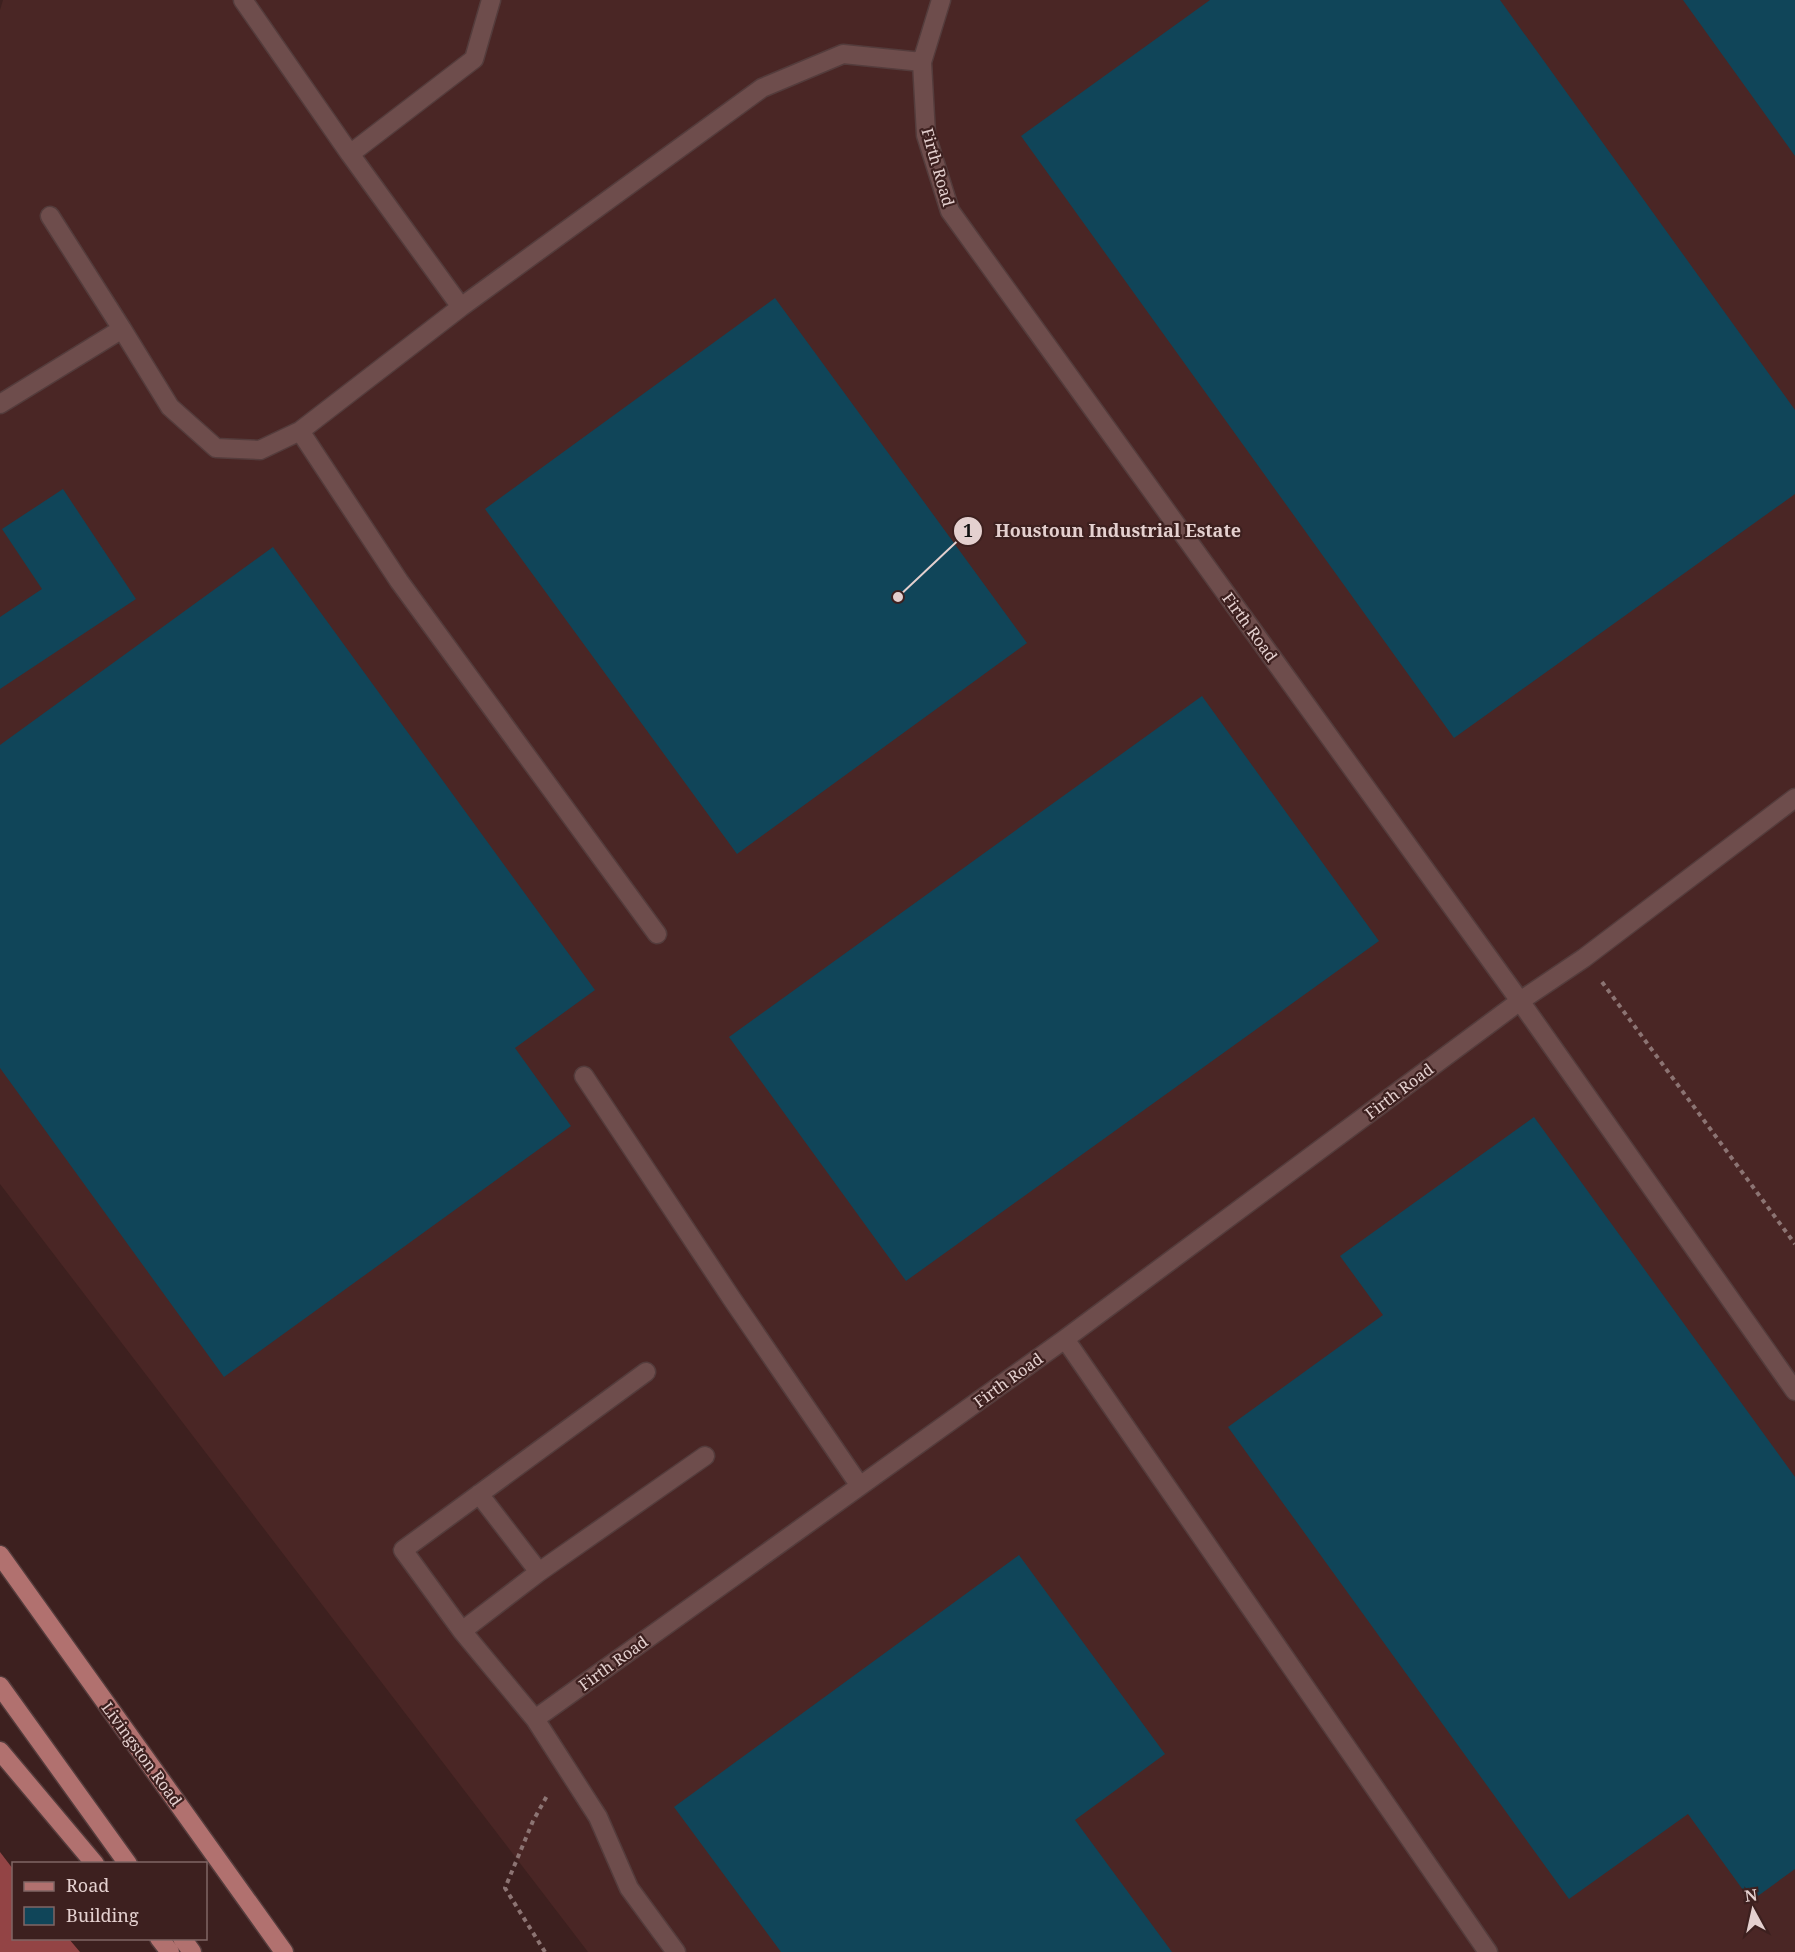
<svg xmlns="http://www.w3.org/2000/svg" width="1795" height="1952" viewBox="0 0 1795 1952" font-family="'Noto Serif',serif">
<rect width="100%" height="100%" fill="#3d201f"/>
<path fill="#4a2625" d="M 3,0 L 1795,0 L 1795,1952 L 588,1952 L 0,1184 L 0,10 Z"/>
<path fill="#934445" d="M 0,1852 L 13,1869 L 14,1938 L 69,1939 L 80,1952 L 0,1952 Z"/>
<path fill="#104559" d="M 1210,0 L 1500,0 L 1795,410 L 1795,494 L 1454,738 L 1021,136 Z
M 1683,0 L 1795,0 L 1795,156 Z
M 775,298 L 1027,643 L 737,854 L 485,509 Z
M 63,489 L 136,599 L 0,689 L 0,617 L 42,589 L 2,529 Z
M 273,547 L 595,990 L 515,1048 L 571,1126 L 224,1377 L 0,1068 L 0,745 Z
M 1202,696 L 1379,941 L 906,1281 L 729,1037 Z
M 1534,1117 L 1795,1477 L 1795,1869 L 1751,1901 L 1688,1814 L 1569,1899 L 1228,1427 L 1383,1315 L 1340,1256 Z
M 1019,1555 L 1165,1754 L 1075,1820 L 1172,1952 L 781,1952 L 674,1807 Z"/>
<g fill="none" stroke-linecap="round" stroke-linejoin="round">
<g stroke="#543c3c" stroke-width="21">
<path id="minor" d="M 243,0 L 350,154 L 474,59 L 491,0
M 350,154 L 461,307
M 50,216 L 122,329
M 0,404 L 122,329 L 170,407 L 216,448 L 260,450 L 300,431 L 461,307 L 762,88 L 843,54 L 922,62
M 300,431 L 399,581 L 657,934
M 1795,798 L 1584,958 L 1520,1001 L 1795,1391
M 584,1076 L 732,1299 L 860,1486
M 1065,1339 L 1488,1952
M 479,1494 L 539,1572
M 462,1631 L 539,1572 L 705,1456
M 535,1719 L 462,1631 L 403,1550 L 646,1372
M 676,1952 L 629,1888 L 598,1817 L 535,1719 L 1065,1339 L 1520,1001 L 950,211 L 926,135 L 922,62 L 941,0"/>
</g>
<g stroke="#543c3c" stroke-width="21">
<path id="major" d="M 0,1555 L 284,1952
M 0,1686 L 128,1864
M 0,1751 L 95,1864
M 159,1938 L 170,1952
M 182,1938 L 192,1952"/>
</g>
<path stroke="#8c7473" stroke-width="4" stroke-dasharray="4.5 4.5" stroke-linecap="butt" d="M 1602,982 L 1795,1244
M 545,1952 L 505,1888 L 533,1821 L 548,1794"/>
<use href="#minor" stroke="#6e4d4c" stroke-width="18"/>
<use href="#major" stroke="#b1716f" stroke-width="18"/>
</g>
<g text-anchor="middle" dominant-baseline="central" stroke-width="4.5" stroke-linejoin="round" paint-order="stroke">
<g font-size="16" fill="#e4d0cf" stroke="#3d201f">
<text transform="translate(938 167) rotate(74)">Firth Road</text>
<text transform="translate(1250 627) rotate(54)">Firth Road</text>
<text transform="translate(1399 1091) rotate(-37)">Firth Road</text>
<text transform="translate(1008 1380) rotate(-36)">Firth Road</text>
<text transform="translate(613 1663) rotate(-36)">Firth Road</text>
<text transform="translate(142 1754) rotate(54)">Livingston Road</text>
</g>
</g>
<path fill="none" stroke="#e4d0cf" stroke-width="2" d="M898 597L968 531"/>
<g fill="#e4d0cf" stroke="#3d201f" stroke-width="2">
<circle cx="898" cy="597" r="6"/>
<circle cx="968" cy="531" r="15"/>
</g>
<g font-size="18" text-anchor="middle" font-weight="bold" fill="#111">
<text x="968" y="537">1</text>
</g>
<g font-size="18" text-anchor="middle" font-weight="bold" fill="#e4d0cf" stroke="#3d201f" stroke-width="4.5" stroke-linejoin="round" paint-order="stroke">
<text x="1118" y="537">Houstoun Industrial Estate</text>
</g>
<rect x="12" y="1862" width="195" height="78" fill="#3d201f" stroke="#806665" stroke-width="1.5"/>
<rect x="24" y="1882" width="30" height="9" fill="#b1716f" stroke="#806665" stroke-width="1.5"/>
<text x="66" y="1892" font-size="18" fill="#e4d0cf">Road</text>
<rect x="24" y="1907" width="30" height="18" fill="#104559" stroke="#806665" stroke-width="1.5"/>
<text x="66" y="1922" font-size="18" fill="#e4d0cf">Building</text>
<g transform="translate(1753 1910) rotate(352)" stroke="#3d201f" stroke-width="4.5" paint-order="stroke">
<path d="M0-4.5L10 22L0 15L-10 22Z" fill="#e4d0cf"/>
<text y="-9" font-size="16" font-weight="bold" text-anchor="middle" fill="#e4d0cf">N</text>
</g>
</svg>
